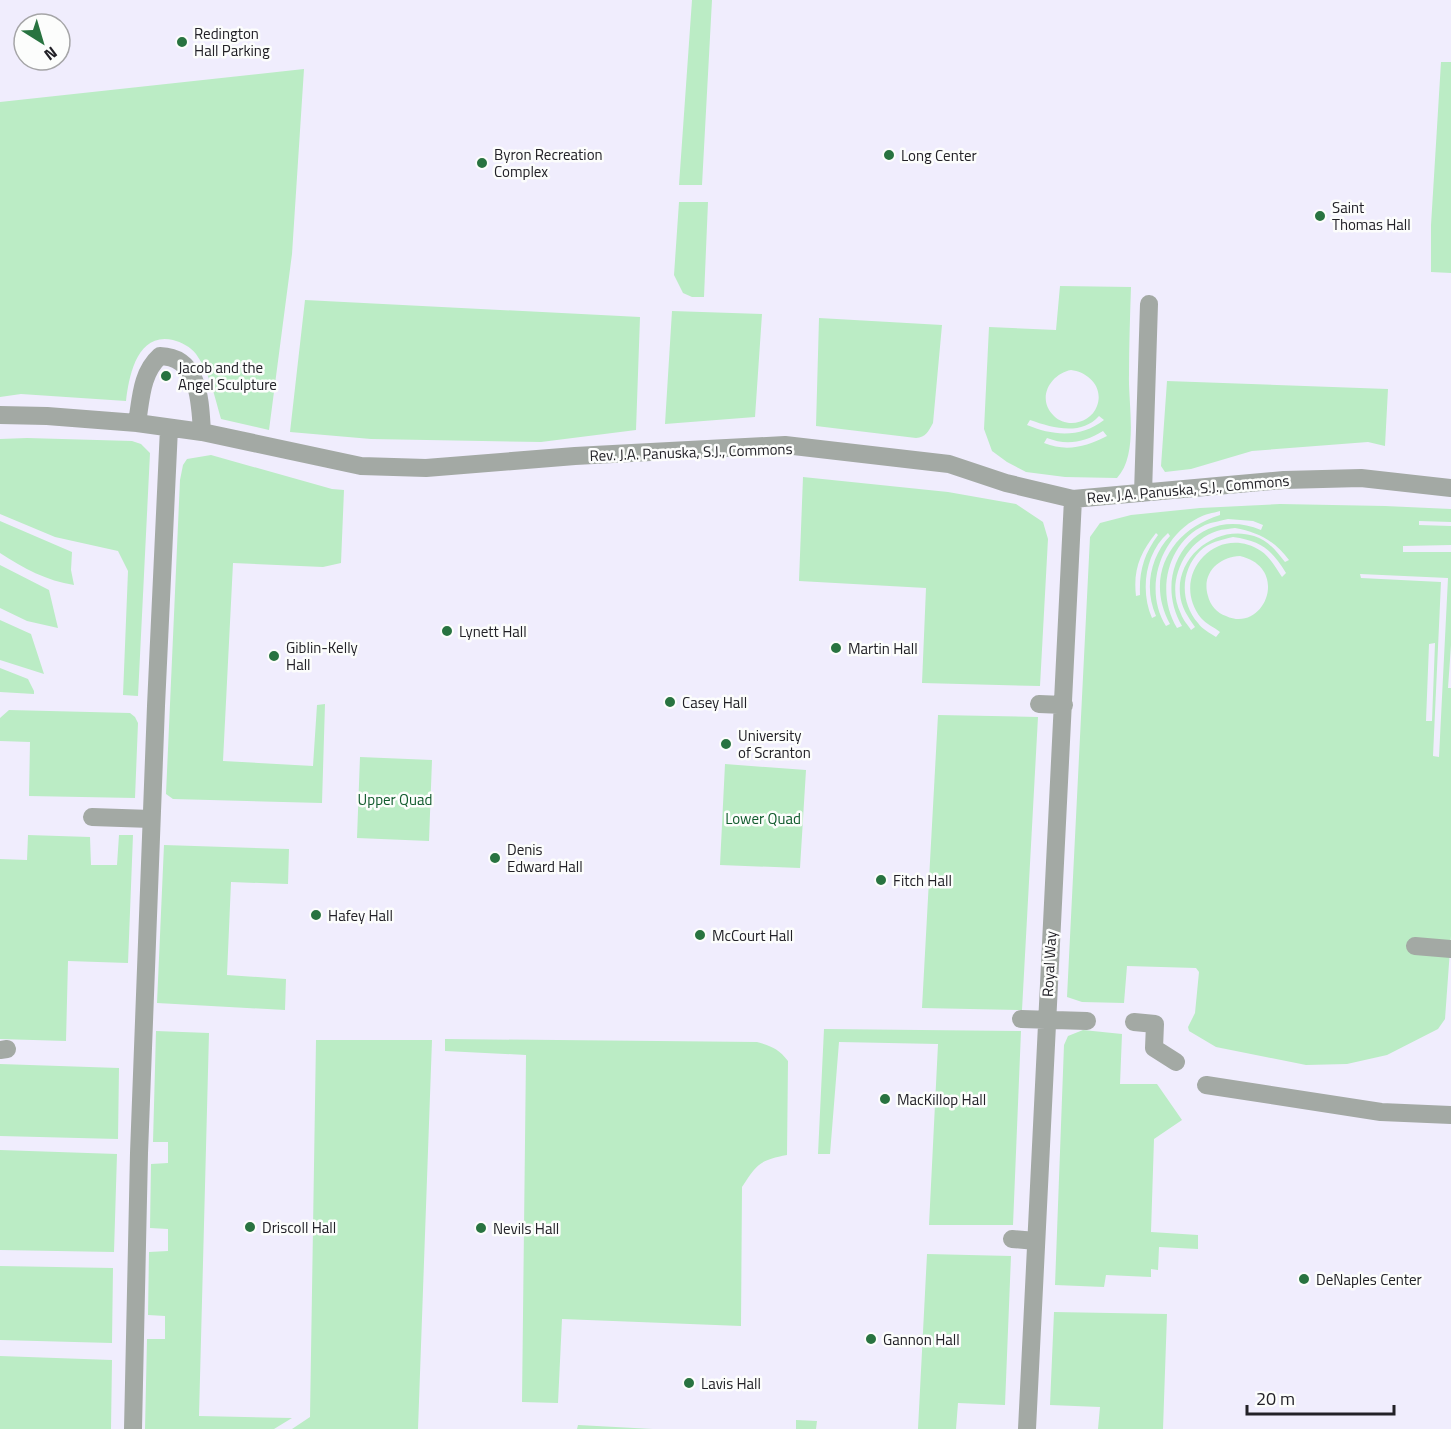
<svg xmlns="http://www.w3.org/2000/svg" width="1451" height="1429" viewBox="0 0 1451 1429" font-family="'Titillium Web',sans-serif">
<rect width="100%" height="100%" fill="#f0edfd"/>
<path fill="#bbecc5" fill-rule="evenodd" d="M 692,0 L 712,0 L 702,185 L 679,185 Z
M 1441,62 L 1451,62 L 1451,273 L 1431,272 L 1431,225 Z
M 304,69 L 292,254 L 269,430 L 221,419 C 215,398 210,373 196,354 C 191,347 181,342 173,340 C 137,332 129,376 126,401 L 21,394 L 0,397 L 0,102 Z
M 679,202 L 708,202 L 704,297 L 692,297 L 683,293 L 674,275 Z
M 1060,286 L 1131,287 C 1130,317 1129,346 1129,375 C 1128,404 1139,454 1117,478 L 1065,477 L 1026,472 L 1007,462 L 992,451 L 984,429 L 989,327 L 1056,330 ZM 1071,370 C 1088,372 1104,387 1097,406 C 1091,423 1067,429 1054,416 C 1036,399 1050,374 1071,370 ZM 1099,416 L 1104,420 C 1081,438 1053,436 1027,425 L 1030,420 C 1053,428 1081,436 1099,416 ZM 1103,431 L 1107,436 C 1086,447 1066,452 1044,443 L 1047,438 C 1067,446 1085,442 1103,431 Z
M 305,300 L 640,317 L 636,430 L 541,442 L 371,439 L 290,432 Z
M 672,311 L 762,314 L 755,417 L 665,424 Z
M 819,318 L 942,325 L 933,423 C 928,432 926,437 916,438 L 816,426 Z
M 1167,381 L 1388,389 L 1385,446 L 1368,442 L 1252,451 L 1191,469 L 1165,472 L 1161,466 Z
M 27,438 L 132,441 L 141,444 L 150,453 L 138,696 L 123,695 L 128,571 L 118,551 L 55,537 L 0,514 L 0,439 Z
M 211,455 L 332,489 L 344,490 L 341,563 L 323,567 L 233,563 L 223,761 L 313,766 L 317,705 L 325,704 L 322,803 L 173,799 L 166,794 L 180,480 L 183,465 L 187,459 Z
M 803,477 L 948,492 L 1016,504 L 1043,522 L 1048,539 L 1040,686 L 922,683 L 926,588 L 799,581 Z
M 1280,504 L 1385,506 L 1451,509 L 1451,522 L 1419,521 L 1419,525 L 1451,526 L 1451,545 L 1403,546 L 1403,552 L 1451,552 L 1451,645 L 1448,688 L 1451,688 L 1451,936 L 1445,1019 L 1438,1029 L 1387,1055 L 1347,1064 L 1306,1065 L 1216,1047 L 1189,1031 L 1188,1027 L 1195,1013 L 1199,972 L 1196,968 L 1127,966 L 1124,1003 L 1082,1002 L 1067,997 L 1090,537 L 1100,523 L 1131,515 L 1200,508 ZM 1220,511 L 1220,515 C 1171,530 1144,576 1170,624 L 1166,626 C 1143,589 1160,537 1198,518 C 1205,514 1213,513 1220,511 ZM 1228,519 L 1253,521 L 1263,525 L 1261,530 C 1198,504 1149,569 1182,626 L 1177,628 C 1156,594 1166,543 1205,525 C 1212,522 1221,521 1228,519 ZM 1235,528 C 1258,532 1275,541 1289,560 L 1285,562 C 1276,551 1268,540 1254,536 C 1218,524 1176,555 1180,594 C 1181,607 1188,617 1195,627 L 1191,630 C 1188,625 1183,620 1181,614 C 1165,583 1184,542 1217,531 C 1223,529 1230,529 1235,528 ZM 1156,533 L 1158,535 C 1144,554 1139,571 1140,595 L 1136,596 C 1133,570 1140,553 1156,533 ZM 1168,533 L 1170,536 C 1150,557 1144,589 1156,616 L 1152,618 C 1140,591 1145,553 1168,533 ZM 1233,537 C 1261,541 1271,549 1286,573 L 1282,577 C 1276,568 1270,557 1261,551 C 1217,522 1168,576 1201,618 C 1206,624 1214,627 1220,632 L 1216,637 C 1210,633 1202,629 1198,623 C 1180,602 1180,571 1200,551 C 1209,542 1221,540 1233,537 ZM 1240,556 C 1291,568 1264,634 1226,616 C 1217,613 1210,605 1208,596 C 1201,573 1219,557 1240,556 ZM 1360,574 L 1448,578 L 1439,757 L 1433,756 L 1441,582 L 1361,578 ZM 1435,643 L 1432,721 L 1426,721 L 1429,644 Z
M 0,521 L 72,552 L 71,570 L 74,585 C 47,581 23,568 0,553 Z
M 0,565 L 49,590 L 58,628 L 27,621 L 0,608 Z
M 0,620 L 31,634 L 44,674 L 0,660 Z
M 0,668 L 28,679 L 34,691 L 34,694 L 0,692 Z
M 9,710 L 130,713 L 135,717 L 138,723 L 135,798 L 29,796 L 30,742 L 0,741 L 0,718 Z
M 938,715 L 1038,717 L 1022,1010 L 922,1008 Z
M 360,757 L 432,760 L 429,841 L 357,838 Z
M 725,764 L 806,770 L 800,868 L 720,865 Z
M 28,835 L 90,837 L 91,865 L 117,865 L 119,835 L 133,835 L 128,963 L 68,961 L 66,1041 L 0,1039 L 0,859 L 27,860 Z
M 164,845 L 289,849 L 288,884 L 231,882 L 227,975 L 286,979 L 285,1010 L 157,1003 Z
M 824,1029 L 1021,1031 L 1013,1225 L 929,1225 L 938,1044 L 839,1042 L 830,1154 L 818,1154 Z
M 1083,1030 L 1122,1034 L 1120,1084 L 1157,1084 L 1182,1120 L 1154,1139 L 1151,1232 L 1198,1235 L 1198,1249 L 1159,1247 L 1158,1270 L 1151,1269 L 1151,1277 L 1106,1275 L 1104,1287 L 1055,1285 L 1064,1045 L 1068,1036 Z
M 156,1031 L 209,1033 L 199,1416 L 292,1418 L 274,1429 L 145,1429 L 147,1339 L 165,1339 L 165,1316 L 148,1315 L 149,1252 L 168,1251 L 168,1229 L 150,1228 L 151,1164 L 168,1163 L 168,1142 L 153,1142 Z
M 445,1039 L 757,1042 C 771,1046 779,1049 788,1061 L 787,1155 C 760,1160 757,1164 742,1187 L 741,1326 L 562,1319 L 558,1403 L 522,1402 L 526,1055 L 445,1051 Z
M 316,1040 L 432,1040 L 418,1429 L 292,1429 L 310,1417 Z
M 0,1064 L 119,1068 L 118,1139 L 0,1136 Z
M 0,1150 L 117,1154 L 114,1252 L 0,1250 Z
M 927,1254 L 1011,1256 L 1005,1405 L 958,1403 L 956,1429 L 918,1429 Z
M 0,1266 L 113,1268 L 112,1343 L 0,1340 Z
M 1054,1312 L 1167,1314 L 1163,1429 L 1098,1429 L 1100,1407 L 1050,1405 Z
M 0,1356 L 112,1360 L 111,1429 L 0,1429 Z
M 796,1420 L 817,1421 L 816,1429 L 796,1429 Z
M 578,1425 L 653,1429 L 577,1429 Z"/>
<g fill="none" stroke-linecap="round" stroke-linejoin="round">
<path stroke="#a3a9a4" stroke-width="18" d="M 0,415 L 47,416 L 137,423 L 202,432 L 361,466 L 426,468 L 575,456 L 785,445 L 949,464 L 1006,483 L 1073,499 L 1284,480 L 1361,478 L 1451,488
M 137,423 C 141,399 141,373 160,356 C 200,357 200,402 202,432
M 1143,493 L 1149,304
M 1039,704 L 1064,705
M 92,817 L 151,819
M 1415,946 L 1451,949
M 1021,1019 L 1087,1021
M 1134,1022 L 1155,1024 L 1154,1048 L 1176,1062
M 0,1050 L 7,1049
M 1206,1085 L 1381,1112 L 1451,1115
M 1012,1239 L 1036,1241
M 133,1429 L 139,1153 L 156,706 L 169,428
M 1027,1429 L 1073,499"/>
</g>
<g fill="#287340" stroke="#fcfdfc" stroke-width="2">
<circle cx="182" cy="42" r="6"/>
<circle cx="889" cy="155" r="6"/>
<circle cx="482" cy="163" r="6"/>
<circle cx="1320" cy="216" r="6"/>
<circle cx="166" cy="376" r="6"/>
<circle cx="447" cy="631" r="6"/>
<circle cx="836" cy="648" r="6"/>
<circle cx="274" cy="656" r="6"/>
<circle cx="670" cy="702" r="6"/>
<circle cx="726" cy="744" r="6"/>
<circle cx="495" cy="858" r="6"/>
<circle cx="881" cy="880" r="6"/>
<circle cx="316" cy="915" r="6"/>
<circle cx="700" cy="935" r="6"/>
<circle cx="885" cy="1099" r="6"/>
<circle cx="250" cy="1227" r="6"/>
<circle cx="481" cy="1228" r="6"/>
<circle cx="1304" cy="1279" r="6"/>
<circle cx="871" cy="1339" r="6"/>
<circle cx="689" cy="1383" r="6"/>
</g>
<g text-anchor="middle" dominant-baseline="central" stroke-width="5" stroke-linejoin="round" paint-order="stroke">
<g font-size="15" fill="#222127" stroke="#fcfdfc" text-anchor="start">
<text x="194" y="33">Redington<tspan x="194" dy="17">Hall Parking</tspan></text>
<text x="494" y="154">Byron Recreation<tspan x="494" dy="17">Complex</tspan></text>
<text x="901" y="155">Long Center</text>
<text x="1332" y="207">Saint<tspan x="1332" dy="17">Thomas Hall</tspan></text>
<text x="178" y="367">Jacob and the<tspan x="178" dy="17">Angel Sculpture</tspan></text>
<text x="459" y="631">Lynett Hall</text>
<text x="286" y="647">Giblin-Kelly<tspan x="286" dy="17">Hall</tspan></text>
<text x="848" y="648">Martin Hall</text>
<text x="682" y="702">Casey Hall</text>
<text x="738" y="735">University<tspan x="738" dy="17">of Scranton</tspan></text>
<text x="507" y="849">Denis<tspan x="507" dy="17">Edward Hall</tspan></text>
<text x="893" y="880">Fitch Hall</text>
<text x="328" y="915">Hafey Hall</text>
<text x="712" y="935">McCourt Hall</text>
<text x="897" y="1099">MacKillop Hall</text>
<text x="262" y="1227">Driscoll Hall</text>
<text x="493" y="1228">Nevils Hall</text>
<text x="1316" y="1279">DeNaples Center</text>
<text x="883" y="1339">Gannon Hall</text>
<text x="701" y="1383">Lavis Hall</text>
</g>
<g font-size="15" fill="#222127" stroke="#fcfdfc">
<text transform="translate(691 452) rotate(-2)">Rev. J.A. Panuska, S.J., Commons</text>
<text transform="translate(1188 489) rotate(-5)">Rev. J.A. Panuska, S.J., Commons</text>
<text transform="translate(1049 964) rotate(-87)">Royal Way</text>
</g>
<g font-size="15" fill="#0f5a2c" stroke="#fcfdfc">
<text x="395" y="799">Upper Quad</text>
<text x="763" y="818">Lower Quad</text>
</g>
</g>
<g transform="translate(42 42) rotate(143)"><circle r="28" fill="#fcfdfc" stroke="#a5a5a7" stroke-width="1.5"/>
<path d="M0-4.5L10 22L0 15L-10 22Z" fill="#287340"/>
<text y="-9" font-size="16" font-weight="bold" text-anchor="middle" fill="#222127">N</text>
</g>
<path d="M1247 1405v9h147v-9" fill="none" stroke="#222127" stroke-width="3"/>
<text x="1256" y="1405" font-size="18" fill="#222127" stroke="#fcfdfc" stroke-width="4.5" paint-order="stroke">20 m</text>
</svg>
